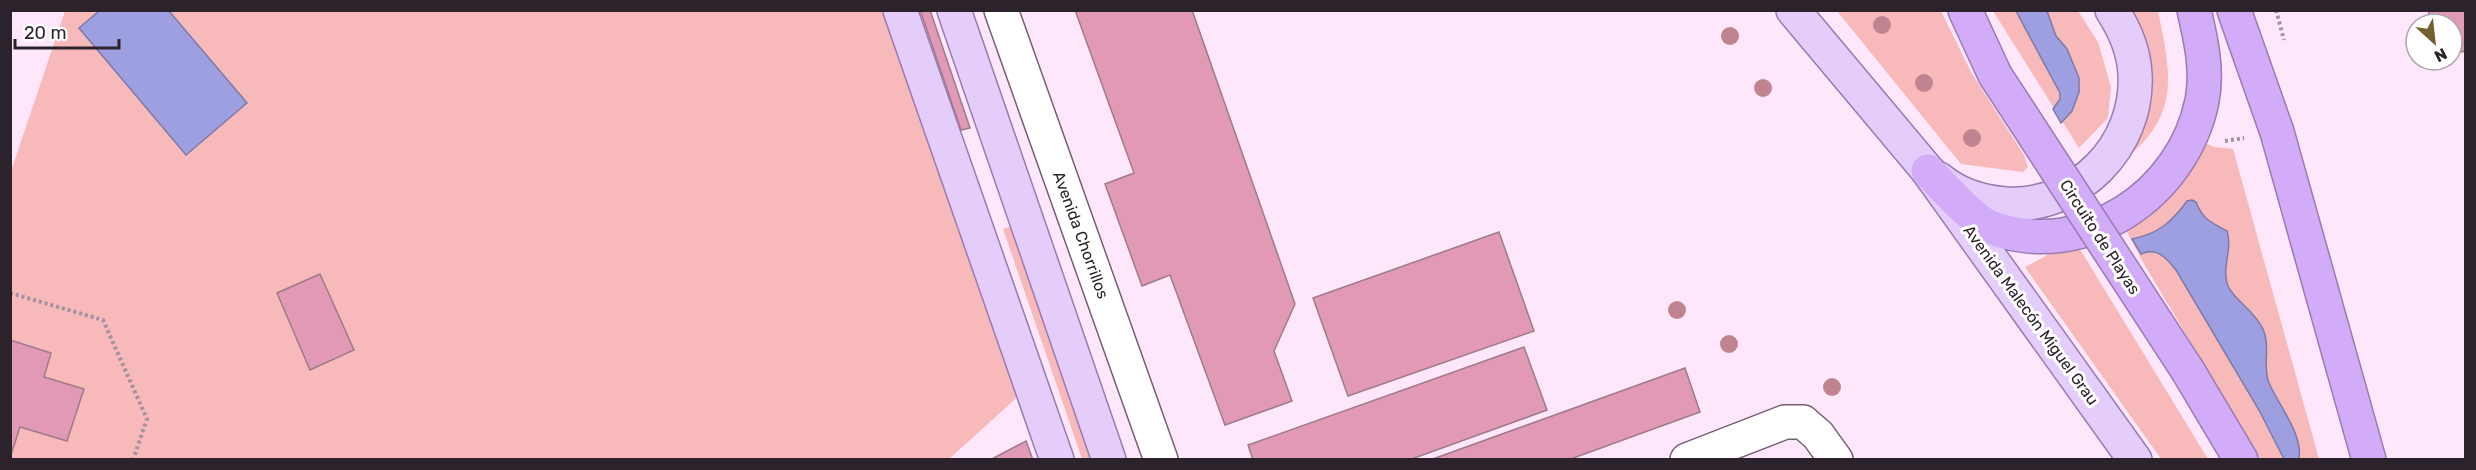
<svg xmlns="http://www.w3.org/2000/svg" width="2476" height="470" viewBox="0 0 2476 470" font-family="Rubik,sans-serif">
<rect width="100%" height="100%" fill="#ffe7fb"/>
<path fill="#f7b9b9" d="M 65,11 L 884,11 L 1024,391 L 949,459 L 11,460 L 11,171 Z
M 1837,11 L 1941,11 L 1971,72 L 2024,155 L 2028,167 L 2023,172 L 1961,164 Z
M 1993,11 L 2078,11 L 2098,42 L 2111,87 L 2108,118 L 2079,148 Z
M 2128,11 L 2158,11 C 2171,75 2181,115 2123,161 C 2161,110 2163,65 2128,11 Z
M 2203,142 L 2214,147 L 2233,149 L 2319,459 L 2260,459 L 2144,264 L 2124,226 Z
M 1012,226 L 1093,459 L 1082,459 L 1003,229 Z
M 2070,243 L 2078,246 L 2208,459 L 2161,459 L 2025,267 Z"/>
<path fill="#9e9fe0" stroke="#7c7aaa" stroke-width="1.5" d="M 99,11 L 169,11 L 247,103 L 186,155 L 79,28 Z
M 2016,11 L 2047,11 L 2056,36 L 2067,49 L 2079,78 L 2079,92 L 2075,103 L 2072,111 L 2061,123 L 2053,109 L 2060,99 L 2060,93 Z
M 2192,200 L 2196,202 C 2203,220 2211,222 2227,231 C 2233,249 2221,269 2228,286 C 2234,300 2254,310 2263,329 C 2271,346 2262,366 2269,383 C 2279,406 2303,434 2299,459 L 2284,459 L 2259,410 L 2176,270 C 2166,258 2158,247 2141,254 L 2132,239 C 2158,234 2172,222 2187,201 Z"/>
<path fill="#e199b5" stroke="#9e7b88" stroke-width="1.5" d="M 920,10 L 930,10 L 970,128 L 961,130 Z
M 1075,10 L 1192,10 L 1295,304 L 1274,351 L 1292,401 L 1225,425 L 1170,275 L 1142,286 L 1105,184 L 1134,173 Z
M 2428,10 L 2466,10 L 2466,51 L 2452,54 L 2452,24 L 2416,24 L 2416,37 L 2412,25 L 2431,20 Z
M 1499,232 L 1534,331 L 1348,396 L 1313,298 Z
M 320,274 L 354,350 L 310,370 L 277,293 Z
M 10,340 L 51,353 L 44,377 L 84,389 L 67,441 L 20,427 L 10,458 Z
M 1524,347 L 1547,410 L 1409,460 L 1253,460 L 1248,445 Z
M 1685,368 L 1700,412 L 1568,460 L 1430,460 Z
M 1026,441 L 1033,460 L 990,460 Z"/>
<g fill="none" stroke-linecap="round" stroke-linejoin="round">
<g stroke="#775e74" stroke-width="36">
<path id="minor" d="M 1001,10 L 1161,460
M 1687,460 L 1785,422 L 1803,422 L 1818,435 L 1836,460"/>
</g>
<g stroke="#987bb1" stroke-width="36">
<path id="major" d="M 900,10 L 1057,460
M 954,10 L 1109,460
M 1793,10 L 1928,171 L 2135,460
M 1939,179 C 1958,195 1982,202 2006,204 C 2078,208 2139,146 2135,74 C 2134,51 2125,30 2112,10"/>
</g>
<g stroke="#987bb1" stroke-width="36">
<path id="highway" d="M 1965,10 L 1995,75
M 2234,10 L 2277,132 L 2369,460
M 1928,171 C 1942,185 1974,222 1992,228 C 2086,261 2183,194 2202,101 C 2208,71 2201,40 2194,10
M 2188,371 L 2241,460"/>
</g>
<path stroke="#a391a0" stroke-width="4" stroke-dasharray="3 3" stroke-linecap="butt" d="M 2276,10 L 2284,40
M 2225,141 L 2244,138
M 10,293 L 103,320 L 147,419 L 133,460"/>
<use href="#minor" stroke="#fff" stroke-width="33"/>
<use href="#major" stroke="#e4cdfb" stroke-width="33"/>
<use href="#highway" stroke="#d2abf9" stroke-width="33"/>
<g stroke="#987bb1" stroke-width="36" stroke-linecap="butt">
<path id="highway-bridge" d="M 1995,75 L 2188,371"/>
</g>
<use href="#highway-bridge" stroke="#d2abf9" stroke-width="33"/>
</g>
<g fill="#c08390">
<circle cx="1882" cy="25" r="9"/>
<circle cx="1730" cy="36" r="9"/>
<circle cx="1924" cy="83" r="9"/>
<circle cx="1763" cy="88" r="9"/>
<circle cx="1972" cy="138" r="9"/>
<circle cx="1677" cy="310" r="9"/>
<circle cx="1729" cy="344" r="9"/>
<circle cx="1832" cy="387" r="9"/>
</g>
<g text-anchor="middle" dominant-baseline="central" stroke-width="6" stroke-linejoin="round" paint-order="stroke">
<g font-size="16" fill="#2c222b" stroke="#fff">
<text transform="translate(1081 235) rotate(70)">Avenida Chorrillos</text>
<text transform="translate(2100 237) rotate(57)">Circuito de Playas</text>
<text transform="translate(2031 315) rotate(54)">Avenida Malecón Miguel Grau</text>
</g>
</g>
<rect width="2476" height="470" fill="none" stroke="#2c222b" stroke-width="24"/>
<g transform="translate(2434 42) rotate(153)"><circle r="28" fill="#ffffff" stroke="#aba7aa" stroke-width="1.5"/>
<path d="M0-4.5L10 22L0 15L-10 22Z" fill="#72602f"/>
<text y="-9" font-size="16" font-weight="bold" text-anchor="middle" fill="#2c222b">N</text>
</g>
<path d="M15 39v9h104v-9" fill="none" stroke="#2c222b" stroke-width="3"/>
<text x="24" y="39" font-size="18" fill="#2c222b" stroke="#ffffff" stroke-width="4.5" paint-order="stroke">20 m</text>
</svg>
